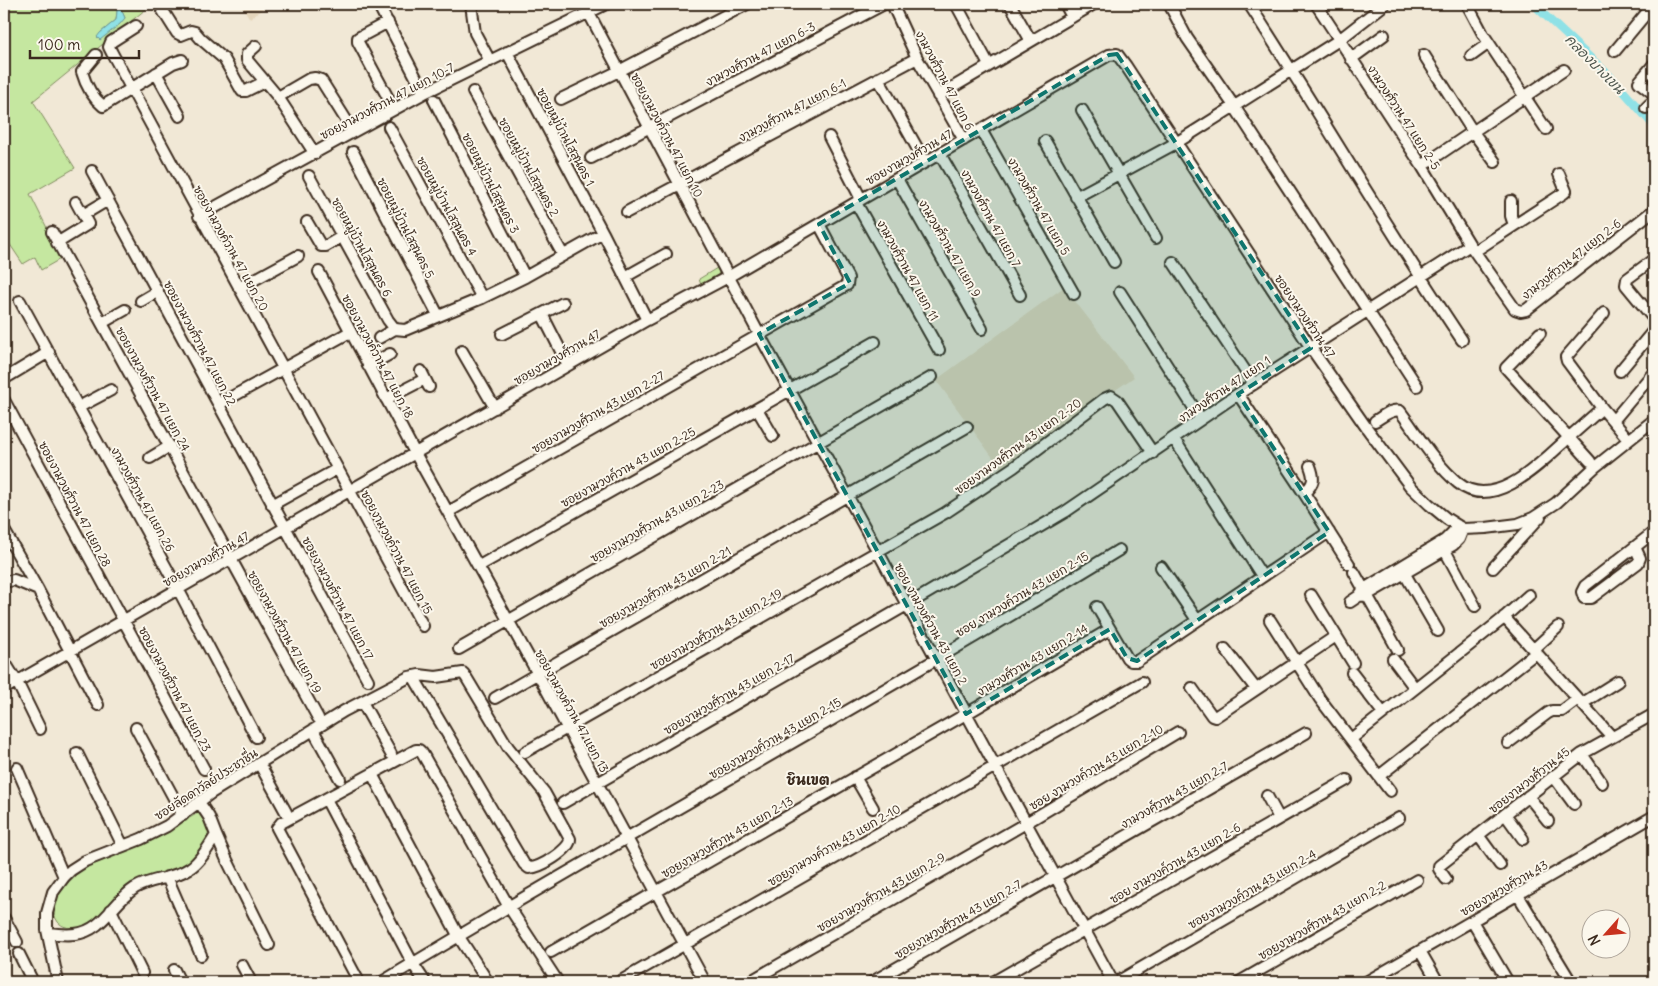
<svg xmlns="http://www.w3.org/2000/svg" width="1658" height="986" viewBox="0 0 1658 986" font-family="Delius,'Playpen Sans Thai',sans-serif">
<rect width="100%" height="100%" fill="#f1e8d6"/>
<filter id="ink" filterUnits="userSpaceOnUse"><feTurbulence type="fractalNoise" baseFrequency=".02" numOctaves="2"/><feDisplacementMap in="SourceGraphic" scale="10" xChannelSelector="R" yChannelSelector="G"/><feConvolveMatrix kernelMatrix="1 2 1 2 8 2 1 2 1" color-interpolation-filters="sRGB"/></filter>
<g filter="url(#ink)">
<path fill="#e5d6bc" d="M 241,4 L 269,4 L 250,19 Z
M 1064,287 L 1134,377 L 1002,470 L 936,380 Z"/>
<path fill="#c5e7a0" stroke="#80885f" d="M 4,4 L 112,4 L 117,11 L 116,20 L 100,33 L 125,18 L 119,4 L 144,4 L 146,9 L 33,101 L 75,168 L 30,194 L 62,258 L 41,270 L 35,257 L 23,264 L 7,240 L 4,242 Z
M 717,268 L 719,272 L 718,275 L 701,285 L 699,279 Z
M 198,813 L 203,813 C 209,825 211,837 203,848 C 200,852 197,857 194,861 C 178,876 146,874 127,888 C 115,897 106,909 95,920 C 87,928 66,932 58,922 C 42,901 76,873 92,863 C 98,859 106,857 113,854 C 130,847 148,840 165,832 C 176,826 187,819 198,813 Z"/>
<path fill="#8fe1e6" stroke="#6d9896" d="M 112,4 L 119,4 L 125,18 L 120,24 L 100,40 L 97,37 L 100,33 L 116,20 L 117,11 Z"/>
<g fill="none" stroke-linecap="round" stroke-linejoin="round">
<path stroke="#8fe1e6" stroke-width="8" d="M 1533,4 L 1611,77 L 1654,126"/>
<g stroke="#3b2a1e" stroke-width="14">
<path id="minor" d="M 378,4 L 424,93
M 471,4 L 475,33 L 490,61
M 584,4 L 759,334 L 1113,982
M 892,4 L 917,58 L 964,140
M 956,4 L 989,65
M 1010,4 L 1031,41
M 1065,4 L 1072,17
M 1169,4 L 1187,38 L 1234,106 L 1417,386
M 1249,4 C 1321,115 1388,230 1462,340
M 1316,4 L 1422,166 L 1470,245 L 1515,309 L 1521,311 L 1526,310 L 1654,210
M 1467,4 L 1483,34 L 1546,129
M 160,6 L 177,33 L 181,35 L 191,31 L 195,32 L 201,39 L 224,59 L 242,91 L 246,91 L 264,82
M 388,22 L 358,38 L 358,42 L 394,109
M 136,26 L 111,42 L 109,47 L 112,53 L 423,626
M 256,46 L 247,54 L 247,60 L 278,97
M 1615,51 L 1654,4
M 507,52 L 603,233
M 96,55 L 82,72 C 86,86 92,97 103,106 L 173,63 L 182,60
M 1424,55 L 1473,132 L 1495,162
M 1471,56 L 1489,43
M 1351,59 L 1384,35
M 1654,64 L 1639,82 L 1654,94
M 156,73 L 180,116
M 878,78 L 925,162
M 473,92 L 563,255
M 938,96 L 1094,4
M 561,99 L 619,71 L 747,4
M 434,100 L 525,277
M 1646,108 L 1654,100
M 1082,110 L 1156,238
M 389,127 L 482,298
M 981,130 L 1074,294
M 829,137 L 861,199
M 1045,141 L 1114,262
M 353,152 L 438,315
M 315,154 L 278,97 L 309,79 L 315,78 L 321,80 L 353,131
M 940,154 L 1020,295
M 591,158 L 884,4
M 1422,166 L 1564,70
M 92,171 L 368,680
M 309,176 L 388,320 L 395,329
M 897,179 L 982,329
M 1076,197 L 1176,143 L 1339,40 L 1385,4
M 1511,201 L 1511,216 L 1514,225
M 856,203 L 939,350
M 627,212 L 917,58
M 83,215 L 108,200
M 199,216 L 424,93 L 606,4
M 307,222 L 321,246 L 326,246 L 341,237
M 52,232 L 318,718
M 57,243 L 88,224 L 76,202
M 1475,251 L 1564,193 L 1566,191 L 1559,174
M 1654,259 L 1627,279 L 1626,285 L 1654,319
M 1173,262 L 1254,384
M 319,272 L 415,453 L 538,674 L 705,982
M 625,277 L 666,254
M 239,288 L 298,256
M 1120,292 L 1201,419
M 20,301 L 178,589 L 256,737
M 141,301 L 158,291
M 542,314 L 568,365
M 102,323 L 125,310
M 395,329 L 405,330 L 482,298 L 525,277 L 603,233 L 647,320
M 1540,333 L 1506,368 L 1590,461
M 502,334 L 563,303
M 379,338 L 395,329
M 462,351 L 495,408
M 368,366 L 390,354
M 421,371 L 429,387
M 1620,371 L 1654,330
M 4,379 L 49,352
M 1238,394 L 1304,493 L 1349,564
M 386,399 L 425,379
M 4,400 L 204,769
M 219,404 L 350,332
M 79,407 L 111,390
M 1602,408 L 1629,440
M 757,409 L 773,436
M 1375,421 C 1382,417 1392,408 1400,411 C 1418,435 1435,464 1458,483 C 1493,512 1540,464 1565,441 C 1577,430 1590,419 1602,408 L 1567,361 L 1566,357 L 1604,313
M 1613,421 L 1654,372
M 1174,439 L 1262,576
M 150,458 L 170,446
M 1304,493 C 1314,484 1315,479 1310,466
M 272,505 L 337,469
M 448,512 L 847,285 L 848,278 L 819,224
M 4,530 L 38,590 L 98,705
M 1442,545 L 1475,606
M 1635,547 L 1640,558 L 1638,563 L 1591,598 L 1584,598 L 1582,592 L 1585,586 L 1654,532
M 479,566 L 875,342
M 1161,567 L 1197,620
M 1493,568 L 1540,517
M 1402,569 L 1438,631
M 1354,572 L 1398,650
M 4,582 L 14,580 L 38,590
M 1311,595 L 1353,663
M 1359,596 L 1367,595 L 1453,545 L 1459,539 L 1463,529
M 1350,602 L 1359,596 L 1364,589 L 1445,540 L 1453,532 L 1457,525
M 1097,607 L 1127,658 L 1131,661 L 1137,661 L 1329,532
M 1504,617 L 1612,737
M 1270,620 L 1320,699 L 1390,791
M 459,649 L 932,377
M 1225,649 L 1256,689
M 1534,649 L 1558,627
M 1393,659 L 1414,687
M 4,661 L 17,682 L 40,729
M 1352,673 L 1383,713
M 1192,688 L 1212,716 L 1215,717 L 1336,636
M 4,689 L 647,320 L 728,277 L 1109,55 L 1117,54 L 1126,66 L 1311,348 L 1366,427 L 1410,486 L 1430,505 L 1447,519 L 1463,529 L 1486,528 L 1518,524 L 1533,518 L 1556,503 L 1595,467 L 1654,420
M 495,698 L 967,427
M 362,702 L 391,754
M 1583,703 L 1618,681
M 136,728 L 183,815
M 313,730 L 340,779
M 1351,739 L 1500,621 L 1529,595
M 1508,743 L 1548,713 L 1552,711 L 1562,711 L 1578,699
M 525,752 L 945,513 L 1014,467 L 1104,399 L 1111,396 L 1117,400 L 1153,453
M 77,753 L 123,846
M 1582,754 L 1602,783
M 259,763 L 286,812
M 17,768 L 64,877
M 372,774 L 459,937 L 488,982
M 1379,776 L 1537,652
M 855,777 L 873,808
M 1554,777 L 1574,804
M 1267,796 L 1279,818
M 1528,796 L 1548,821
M 326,799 L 413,964 L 425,982
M 563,803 L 907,605 L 1065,512 L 1238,394 L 1470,245
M 1505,814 L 1523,839
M 216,835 L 226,858 L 269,945
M 1478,835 L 1500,865
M 167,877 L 201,955
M 1446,879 L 1439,869 L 1439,866 L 1582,754 L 1654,714
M 1518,895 L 1568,977
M 111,910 L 142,973
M 4,918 L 17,942
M 1472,921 L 1508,982
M 48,933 C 56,934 66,935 75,934 C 103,931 113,902 135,888 C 152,878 174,879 190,868 C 201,861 209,846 216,835 L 209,817 L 199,802
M 1420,951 L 1438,982
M 551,952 L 966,714 L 1110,629
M 19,954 L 33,982
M 242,965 L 251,982
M 174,970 L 180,982
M 58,982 L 47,930 L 47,913 L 53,892 L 64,877 L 71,870 L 85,861 L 141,839 L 167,826 L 211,793 L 344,711 L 409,677 L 419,675 L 436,677 L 463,673 L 466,677 L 508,747 L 544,792 L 570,839 C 570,850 540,868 529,868 L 524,864 L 413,676
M 359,982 L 277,828 L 281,823 L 416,750 L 419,750 L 422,753 L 509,907 L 558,982
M 382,982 C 626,834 876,699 1119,550
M 619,982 L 1142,682
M 749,982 L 1026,823 L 1178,732
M 872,982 L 1306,733
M 993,982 L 1347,780
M 1117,982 L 1399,818
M 1239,982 L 1417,880
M 1366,982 L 1654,816"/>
</g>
<use href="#minor" stroke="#fbf7ec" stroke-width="10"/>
</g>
</g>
<path fill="#0f766e" fill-opacity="0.2" stroke="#0f766e" stroke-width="4" stroke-dasharray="10 6" stroke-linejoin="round" d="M 1117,54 L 1311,348 L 1238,394 L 1329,532 L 1137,661 L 1127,658 L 1110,629 L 966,714 L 759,334 L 850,283 L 819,224 L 1109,55 Z"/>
<g text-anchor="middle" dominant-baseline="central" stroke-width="4" stroke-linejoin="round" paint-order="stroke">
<g font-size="12" fill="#3b2a1e" stroke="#fbf7ec">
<text transform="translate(760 54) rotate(-28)">งามวงศ์วาน 47 แยก 6-3</text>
<text transform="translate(945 80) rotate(62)">งามวงศ์วาน 47 แยก 6</text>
<text transform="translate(387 101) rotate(-28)">ซอยงามวงศ์วาน 47 แยก 10-7</text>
<text transform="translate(792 110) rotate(-28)">งามวงศ์วาน 47 แยก 6-1</text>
<text transform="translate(1404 117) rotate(57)">งามวงศ์วาน 47 แยก 2-5</text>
<text transform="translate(667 135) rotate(62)">ซอยงามวงค์วาน 47 แยก 10</text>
<text transform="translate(566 137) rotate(62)">ซอยหมู่บ้านโสสุนคร 1</text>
<text transform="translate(909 157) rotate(-30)">ซอยงามวงศ์วาน 47</text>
<text transform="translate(529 167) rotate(61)">ซอยหมู่บ้านโสสุนคร 2</text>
<text transform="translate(491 183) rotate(63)">ซอยหมู่บ้านโสสุนคร 3</text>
<text transform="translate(447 206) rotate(61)">ซอยหมู่บ้านโสสุนคร 4</text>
<text transform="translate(1039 206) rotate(60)">งามวงศ์วาน 47 แยก 5</text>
<text transform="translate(991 218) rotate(61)">งามวงศ์วาน 47 แยก 7</text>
<text transform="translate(406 228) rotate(63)">ซอยหมู่บ้านโสสุนคร 5</text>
<text transform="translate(362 247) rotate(61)">ซอยหมู่บ้านโสสุนคร 6</text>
<text transform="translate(231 248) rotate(61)">ซอยงามวงค์วาน 47 แยก 20</text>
<text transform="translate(950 248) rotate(60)">งามวงศ์วาน 47 แยก 9</text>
<text transform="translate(1571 259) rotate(-38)">งามวงศ์วาน 47 แยก 2-6</text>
<text transform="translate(908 270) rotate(61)">งามวงศ์วาน 47 แยก 11</text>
<text transform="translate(1305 316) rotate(56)">ซอยงามวงศ์วาน 47</text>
<text transform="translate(200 343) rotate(62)">ซอยงามวงศ์วาน 47 แยก 22</text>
<text transform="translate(378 356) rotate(62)">ซอยงามวงค์วาน 47 แยก 18</text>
<text transform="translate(557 357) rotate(-30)">ซอยงามวงศ์วาน 47</text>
<text transform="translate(153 389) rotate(61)">ซอยงามวงศ์วาน 47 แยก 24</text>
<text transform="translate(1224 389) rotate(-34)">งามวงศ์วาน 47 แยก 1</text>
<text transform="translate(598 412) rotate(-30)">ซอยงามวงศ์วาน 43 แยก 2-27</text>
<text transform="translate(1018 446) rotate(-36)">ซอยงามวงศ์วาน 43 แยก 2-20</text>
<text transform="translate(628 467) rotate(-29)">ซอยงามวงค์วาน 43 แยก 2-25</text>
<text transform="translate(143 499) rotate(61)">งามวงศ์วาน 47 แยก 26</text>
<text transform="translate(75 504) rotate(62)">ซอยงามวงศ์วาน 47 แยก 28</text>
<text transform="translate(657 521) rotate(-30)">ซอยงามวงศ์วาน 43 แยก 2-23</text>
<text transform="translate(397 552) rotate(62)">ซอยงามวงค์วาน 47 แยก 15</text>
<text transform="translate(206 559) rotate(-30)">ซอยงามวงศ์วาน 47</text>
<text transform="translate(665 587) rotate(-30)">ซอยงามวงศ์วาน 43 แยก 2-21</text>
<text transform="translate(1022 594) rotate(-31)">ซอย งามวงค์วาน 43 แยก 2-15</text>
<text transform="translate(338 598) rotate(62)">ซอยงามวงศ์วาน 47 แยก 17</text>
<text transform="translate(931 624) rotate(61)">ซอย งามวงค์วาน 43 แยก 2</text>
<text transform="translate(716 629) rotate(-30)">ซอยงามวงศ์วาน 43 แยก 2-19</text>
<text transform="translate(285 632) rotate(61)">ซอยงามวงศ์วาน 47 แยก 19</text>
<text transform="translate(1032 660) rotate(-31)">งามวงศ์วาน 43 แยก 2-14</text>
<text transform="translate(175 689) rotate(62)">ซอยงามวงศ์วาน 47 แยก 23</text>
<text transform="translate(729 694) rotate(-30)">ซอยงามวงศ์วาน 43 แยก 2-17</text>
<text transform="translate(572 711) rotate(61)">ซอยงามวงค์วาน 47 แยก 13</text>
<text transform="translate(775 738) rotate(-30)">ซอยงามวงค์วาน 43 แยก 2-15</text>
<text transform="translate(1096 767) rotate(-31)">ซอย งามวงค์วาน 43 แยก 2-10</text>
<text transform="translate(1529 780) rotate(-38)">ซอยงามวงศ์วาน 45</text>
<text transform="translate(206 784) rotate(-33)">ซอยลัดดาวัลย์ประชาชื่น</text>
<text transform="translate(1174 795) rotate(-30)">งามวงศ์วาน 43 แยก 2-7</text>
<text transform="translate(727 837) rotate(-30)">ซอยงามวงศ์วาน 43 แยก 2-13</text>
<text transform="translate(834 845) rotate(-30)">ซอยงามวงค์วาน 43 แยก 2-10</text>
<text transform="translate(1175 863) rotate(-30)">ซอย งามวงค์วาน 43 แยก 2-6</text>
<text transform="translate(1504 888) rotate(-30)">ซอยงามวงศ์วาน 43</text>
<text transform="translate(1252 889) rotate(-30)">ซอยงามวงค์วาน 43 แยก 2-4</text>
<text transform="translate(881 892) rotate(-30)">ซอยงามวงศ์วาน 43 แยก 2-9</text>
<text transform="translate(958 919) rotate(-30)">ซอยงามวงศ์วาน 43 แยก 2-7</text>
<text transform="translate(1322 920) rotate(-30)">ซอยงามวงศ์วาน 43 แยก 2-2</text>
</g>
<g font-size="14" font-style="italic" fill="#505850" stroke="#fbf7ec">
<text transform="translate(1595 64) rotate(45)">คลองบางเขน</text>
</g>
<g font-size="14" font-weight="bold" fill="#3b2a1e" stroke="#fbf7ec">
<text x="808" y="780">ชินเขต</text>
</g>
</g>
<rect width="1658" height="986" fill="none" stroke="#fbf7ec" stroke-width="20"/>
<rect x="10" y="10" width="1638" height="966" fill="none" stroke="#3b2a1e" stroke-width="2" filter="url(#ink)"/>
<g transform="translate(1606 934) rotate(243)"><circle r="24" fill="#fbf7ec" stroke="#aea59a"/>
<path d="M0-4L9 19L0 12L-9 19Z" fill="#c8321e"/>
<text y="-8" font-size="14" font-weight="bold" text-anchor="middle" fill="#3b2a1e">N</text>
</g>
<path d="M30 50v8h109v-8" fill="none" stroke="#3b2a1e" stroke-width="2.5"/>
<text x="38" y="50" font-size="15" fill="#3b2a1e" stroke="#fbf7ec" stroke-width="4" paint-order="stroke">100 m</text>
</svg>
